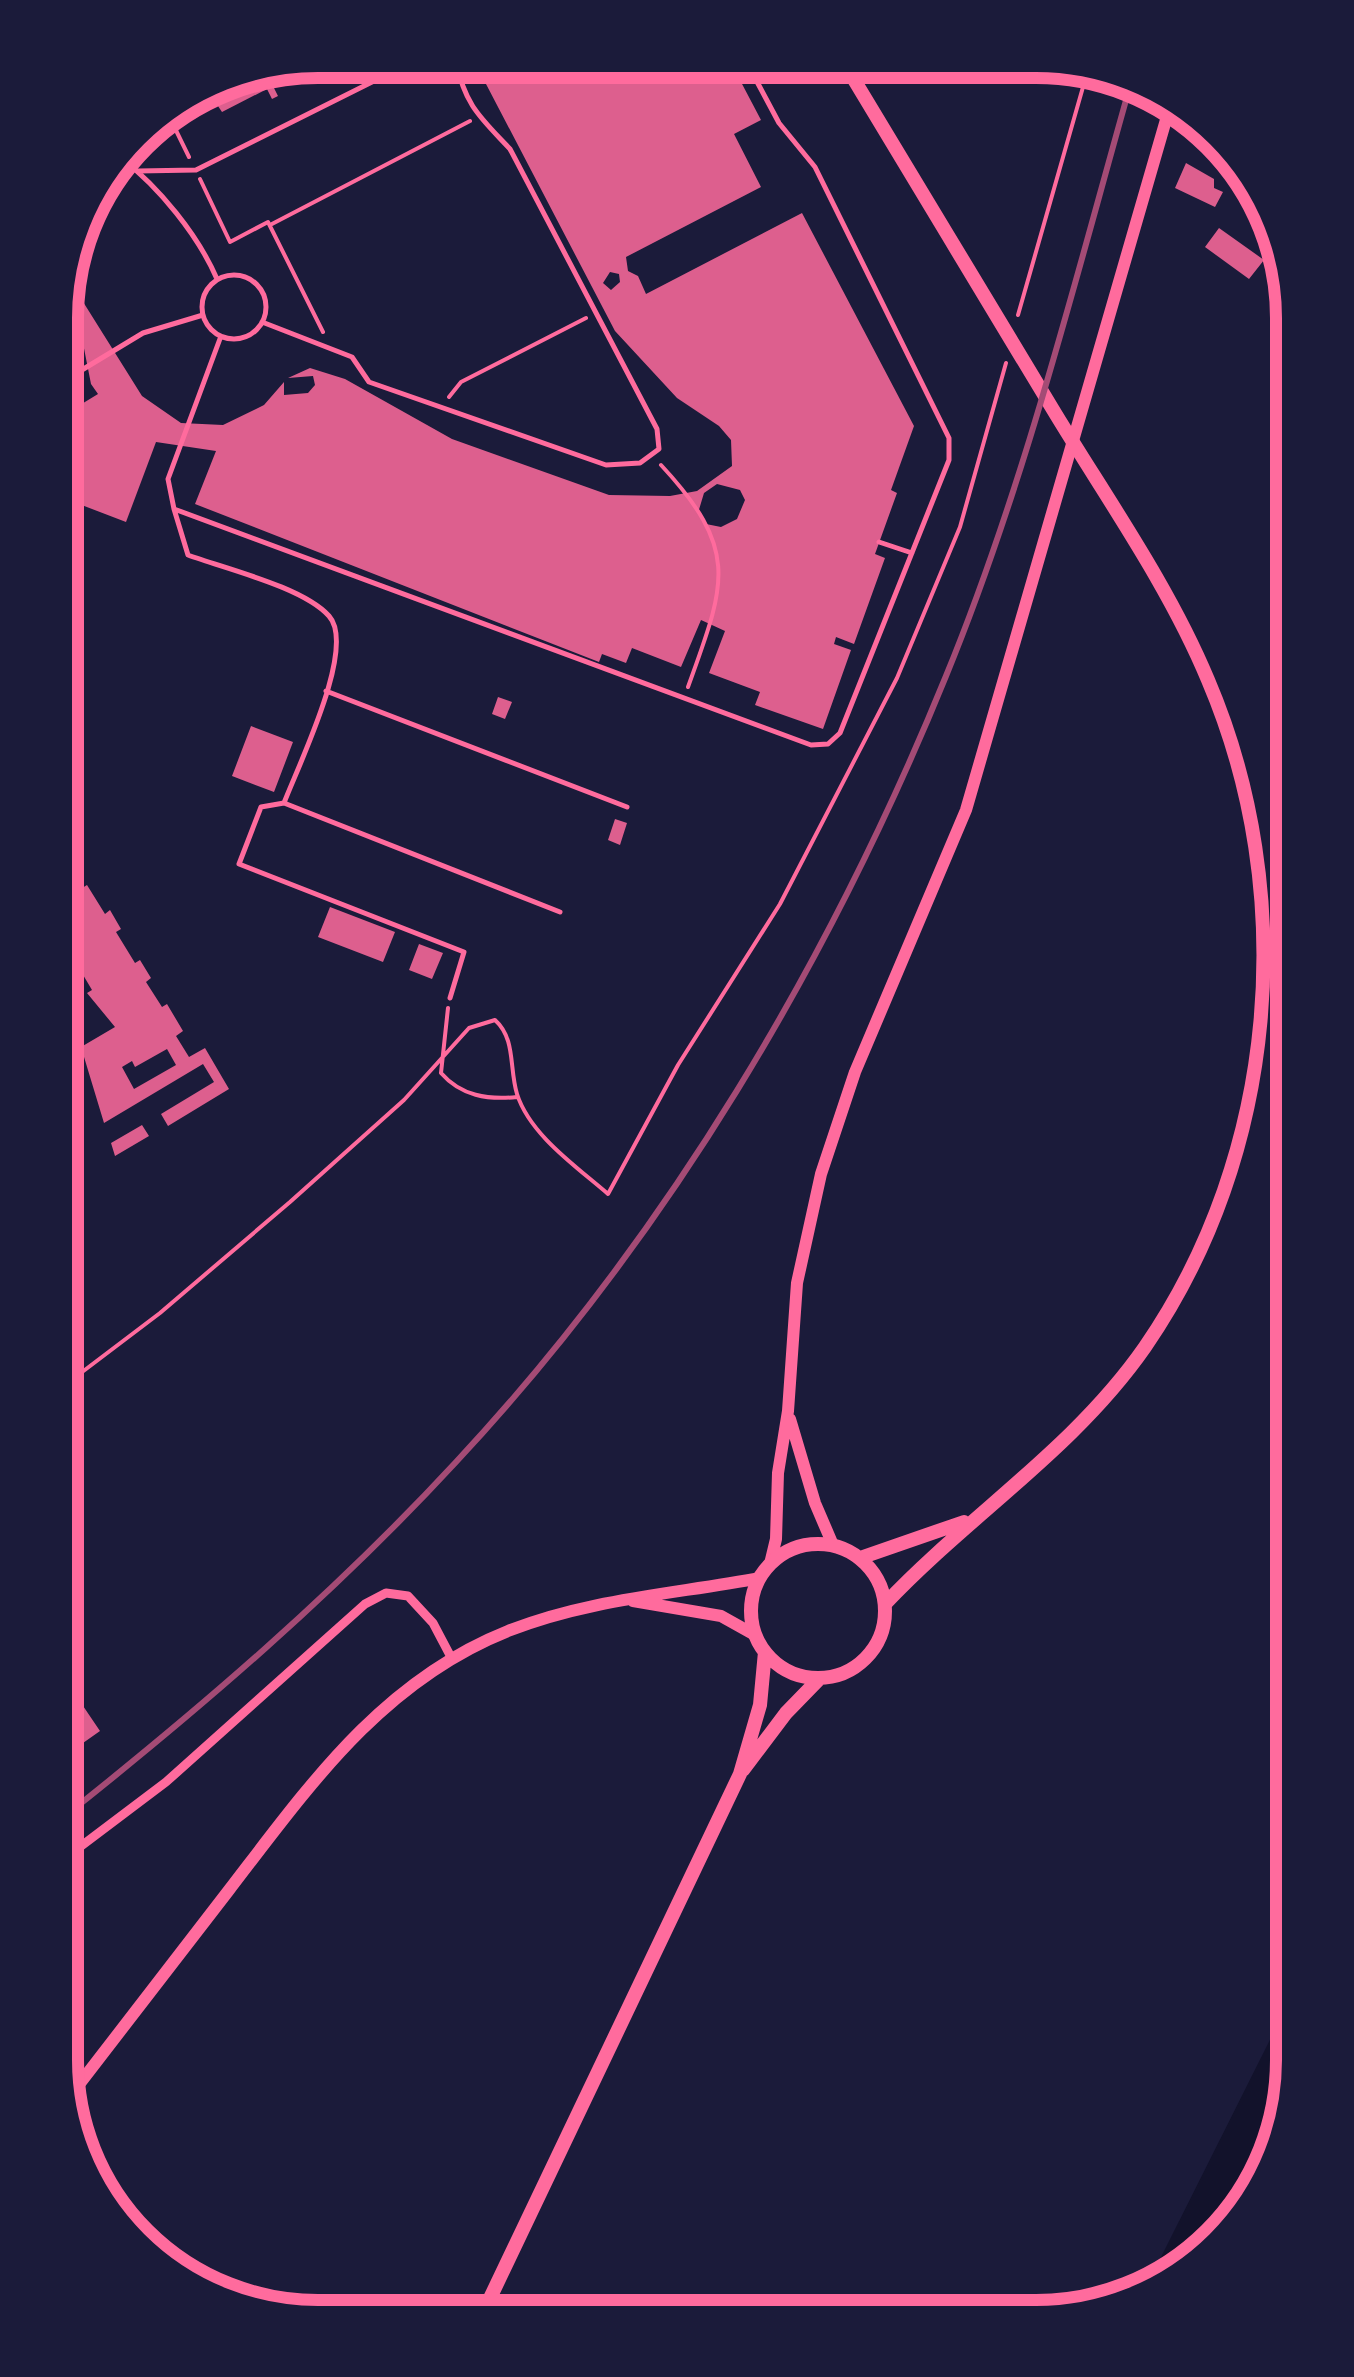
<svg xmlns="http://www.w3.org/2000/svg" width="1354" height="2377" viewBox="0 0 1354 2377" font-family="'Source Sans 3',sans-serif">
<rect width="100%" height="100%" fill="#1b1b3a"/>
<path fill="#12122b" d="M 1293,1994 L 1293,2077 L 1240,2217 L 1148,2283 Z"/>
<path fill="#dd5f8e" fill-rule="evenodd" d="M 338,60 L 317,71 L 311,61 L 317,60 Z
M 474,61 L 731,63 L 761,120 L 734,134 L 761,187 L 626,257 L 628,271 L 638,276 L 646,294 L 802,213 L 914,426 L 891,490 L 897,493 L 875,554 L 885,558 L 854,644 L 836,637 L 834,644 L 851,650 L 823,729 L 755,705 L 760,692 L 709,673 L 725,631 L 701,620 L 681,667 L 632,648 L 626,663 L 602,654 L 599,662 L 195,504 L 216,451 L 156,442 L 126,522 L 79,504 L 62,549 L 62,416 L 98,394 L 91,384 L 80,328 L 62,298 L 65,273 L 142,396 L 181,423 L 223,425 L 264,405 L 284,382 L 284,395 L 308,393 L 315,385 L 313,376 L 288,378 L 310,368 L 345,379 L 452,439 L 609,495 L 670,496 L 697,491 L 732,466 L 731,440 L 719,426 L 677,398 L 615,331 ZM 610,272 L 619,274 L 620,282 L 611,290 L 603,283 ZM 717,484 L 740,490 L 745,500 L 737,519 L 721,527 L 706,524 L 698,513 L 704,493 Z
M 270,69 L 277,83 L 273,86 L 278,96 L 272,99 L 267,89 L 222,112 L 206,88 L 219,79 Z
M 1186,163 L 1214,179 L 1214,188 L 1223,192 L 1215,207 L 1175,188 Z
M 1270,226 L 1280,234 L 1283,249 L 1263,238 Z
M 1219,228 L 1264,260 L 1249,279 L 1205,247 Z
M 62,644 L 80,648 L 75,673 L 62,670 Z
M 498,697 L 512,702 L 505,719 L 492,714 Z
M 251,726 L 293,742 L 274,792 L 232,776 Z
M 615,819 L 627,823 L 620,845 L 608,840 Z
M 69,834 L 80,851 L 71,857 L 61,843 Z
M 87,885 L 105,914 L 110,910 L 121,929 L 116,932 L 135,963 L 140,960 L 151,978 L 146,982 L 162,1007 L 167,1004 L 183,1031 L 176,1036 L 189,1057 L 205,1048 L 229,1089 L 168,1126 L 161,1114 L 214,1082 L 203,1064 L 104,1123 L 81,1047 L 115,1027 L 87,993 L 92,990 L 73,958 L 67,962 L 61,952 L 61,901 ZM 167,1049 L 176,1065 L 134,1089 L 122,1067 L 132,1061 L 135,1067 Z
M 330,907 L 395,932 L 383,962 L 318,937 Z
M 419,944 L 443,953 L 432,979 L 409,970 Z
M 142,1125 L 149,1136 L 115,1156 L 111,1143 Z
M 77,1697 L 100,1731 L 66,1755 L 60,1747 L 60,1717 L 72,1708 L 69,1703 Z"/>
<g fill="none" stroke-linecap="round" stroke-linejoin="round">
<path stroke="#ff6b9d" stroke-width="4" d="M 167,112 L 189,157
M 200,179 L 230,242 L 268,222 L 323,332
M 270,225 L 470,121
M 1018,315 L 1089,66
M 449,397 L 461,382 L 586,318
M 661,465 C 741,551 725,584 688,687
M 448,1008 L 441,1073 C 461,1096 488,1100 517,1097
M 61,1253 L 61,1150
M 61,1388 L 160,1313 L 290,1202 L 404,1100 L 469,1028 L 495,1020 C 516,1039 509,1068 517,1094 C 530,1135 577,1167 608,1194 L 678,1065 L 780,904 L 897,678 L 960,527 L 1006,363"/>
<path stroke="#ff6b9d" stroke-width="5" d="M 121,158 C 159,187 198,235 217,279
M 138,171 L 196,170 L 414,61
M202 307a32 32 0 1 1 64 0a32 32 0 1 1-64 0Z
M 262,322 L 352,357 L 369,382 L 606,465 L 640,463 L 659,449 L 657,429 L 510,149 C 481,118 465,106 456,61
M 221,336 L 168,479 L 174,509 L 811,745 L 828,744 L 840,733 L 949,460 L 949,438 L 815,167 L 779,123 L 747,63
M 62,382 L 143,333 L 203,315
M 174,509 L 188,555 C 226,569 303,587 329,616 C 357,647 298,766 284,803 L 261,807 L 239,864 L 464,952 L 450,998
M 879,542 L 912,553
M 326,691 L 627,807
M 284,803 L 560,912"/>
<path stroke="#ff6b9d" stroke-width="9" d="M 60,1862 L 166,1782 L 365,1604 L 386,1593 L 408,1596 L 433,1623 L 452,1659"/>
<path stroke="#ff6b9d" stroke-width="12" d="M 790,1419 L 815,1503 L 833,1545
M 770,1564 L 776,1539 L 778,1473 L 788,1411 L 797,1283 L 821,1174 L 855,1072 L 966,810 L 1170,106
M 633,1601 L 721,1616 L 755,1635
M 67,2100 C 121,2030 175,1960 229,1890 C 309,1786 382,1681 508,1631 C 589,1599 675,1594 760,1578"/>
<path stroke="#ff6b9d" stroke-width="14" d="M 844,63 C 913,178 983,293 1052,408 C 1105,496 1168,584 1208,680 C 1299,893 1278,1154 1145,1347 C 1074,1449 969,1515 885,1604
M751 1611a67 67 0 1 1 134 0a67 67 0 1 1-134 0Z
M 860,1558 L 964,1522
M 743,1770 L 786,1713 L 820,1678
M 482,2315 L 740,1774 L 760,1705 L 765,1652"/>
<path stroke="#a44b75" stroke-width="6" d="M 60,1820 C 200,1709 335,1593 456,1462 C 667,1236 830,961 946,676 C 1024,486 1074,284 1130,86"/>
</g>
<path d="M0 0H1354V2377H0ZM318 78H1036A240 240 0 0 1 1276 318V2060A240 240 0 0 1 1036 2300H318A240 240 0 0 1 78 2060V318A240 240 0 0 1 318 78Z" fill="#1b1b3a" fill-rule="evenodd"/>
<path fill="none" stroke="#ff6b9d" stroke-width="12" d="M318 78H1036A240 240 0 0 1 1276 318V2060A240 240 0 0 1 1036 2300H318A240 240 0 0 1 78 2060V318A240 240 0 0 1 318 78Z"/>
</svg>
